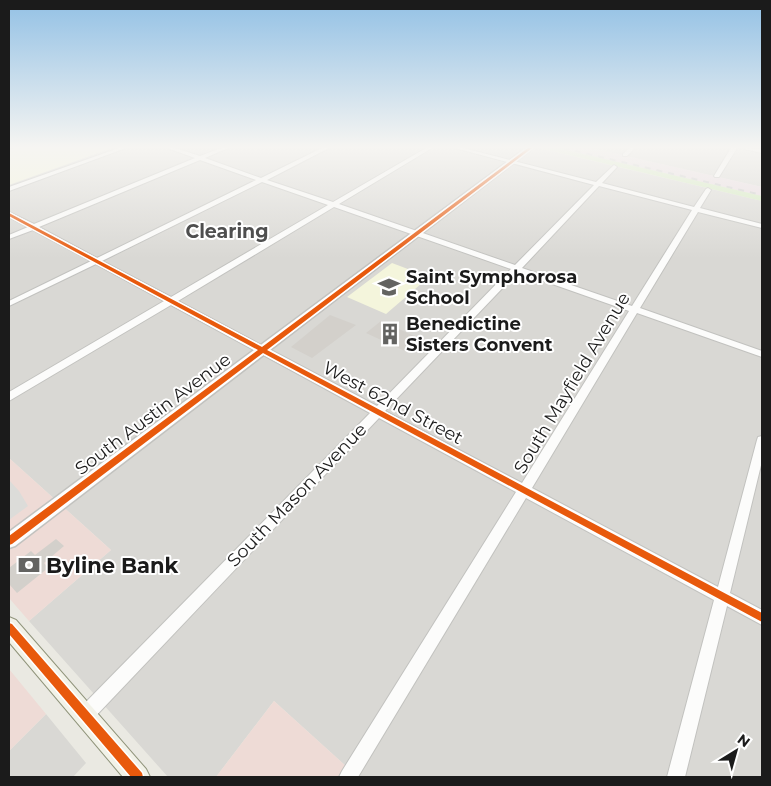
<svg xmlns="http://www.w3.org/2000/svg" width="771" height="786" viewBox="0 0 771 786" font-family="Montserrat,sans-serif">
<rect width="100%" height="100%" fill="#eae9e2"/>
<path fill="#d9d8d4" d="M 9,148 L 538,148 L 762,201 L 762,777 L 358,777 L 274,701 L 216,777 L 168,777 L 29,621 L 111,550 L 9,458 Z
M 591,148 L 762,148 L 762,187 Z
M 46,714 L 86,763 L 73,777 L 9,777 L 9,751 Z"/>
<path fill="#eedbd6" d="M 9,458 L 111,550 L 29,621 L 9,598 Z
M 9,669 L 46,714 L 9,751 Z
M 274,701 L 358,777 L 216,777 Z"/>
<path fill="#e9dbe1" d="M 558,148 L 591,148 L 762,187 L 762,196 Z"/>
<path fill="#f4f5dc" d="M 13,148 L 112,148 L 9,185 L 9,149 Z
M 392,263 L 429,277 L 386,314 L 347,297 Z"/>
<path fill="#d3ebbd" d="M 540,148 L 558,148 L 762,196 L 762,201 Z"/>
<path fill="#dcdcd9" d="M 9,480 L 19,491 L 28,506 L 9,520 Z"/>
<path fill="#d3d0cb" d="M 330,315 L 356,325 L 312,358 L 291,347 Z
M 381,321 L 421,339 L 407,352 L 366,333 Z
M 56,539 L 64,546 L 44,563 L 48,568 L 17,593 L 9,584 L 9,568 L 31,551 L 35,555 Z"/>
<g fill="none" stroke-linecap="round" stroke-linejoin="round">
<g stroke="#c2c2bf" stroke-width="2">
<path id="minor" d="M 119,148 L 126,148 L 9,191 L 9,187 Z
M 167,148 L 175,148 L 200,156 L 221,148 L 228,148 L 205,158 L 261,178 L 322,148 L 329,148 L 267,180 L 333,202 L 426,148 L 432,148 L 339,204 L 515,265 L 594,185 L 455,148 L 463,148 L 596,182 L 614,165 L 617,167 L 602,183 L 694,207 L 706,189 L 708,188 L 711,190 L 700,208 L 762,224 L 762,228 L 698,212 L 640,308 L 762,351 L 762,357 L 637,313 L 532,488 L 718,587 L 757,440 L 758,437 L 762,436 L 762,461 L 730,593 L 762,610 L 762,625 L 727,606 L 685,777 L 667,777 L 714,600 L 526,498 L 358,777 L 339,777 L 342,771 L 516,492 L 379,418 L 91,721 L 85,723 L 79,721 L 77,715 L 79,709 L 370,413 L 171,305 L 9,401 L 9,392 L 164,301 L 96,264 L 9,306 L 9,301 L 91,261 L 33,230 L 9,239 L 9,235 L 28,227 L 9,217 L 9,212 L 34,224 L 195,158 ZM 200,160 L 256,180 L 97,258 L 39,227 ZM 262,182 L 328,205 L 171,297 L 102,261 ZM 599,186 L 692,210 L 632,306 L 522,268 ZM 334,207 L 511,269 L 377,406 L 178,301 ZM 518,272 L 629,311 L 522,483 L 385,411 Z
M 629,148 L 635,148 L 627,156 L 623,156 L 623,154 Z
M 731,148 L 737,148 L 719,177 L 715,177 L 714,176 Z
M 744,148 L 762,149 L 762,153 L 745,149 Z"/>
</g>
<g stroke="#c2c2bf" stroke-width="3">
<path id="tertiary" d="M 526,148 L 533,148 L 15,546 L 9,548 L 9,532 Z"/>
</g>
<g stroke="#90947b" stroke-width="2">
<path id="secondary" d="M 9,617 L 16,620 L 146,769 L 150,777 L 123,777 L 9,642 Z"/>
</g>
<use href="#minor" fill="#fcfcfb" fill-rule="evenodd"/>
<use href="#tertiary" fill="#fcfcfb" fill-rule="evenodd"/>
<use href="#secondary" fill="#f2f2e8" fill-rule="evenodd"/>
<path stroke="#c9c9c8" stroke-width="2" stroke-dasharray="6 6" stroke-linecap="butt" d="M 563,148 L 762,195"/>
<g stroke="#fff" stroke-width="3">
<path id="cycleway" d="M 528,148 L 532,148 L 267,350 L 762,613 L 762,622 L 263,353 L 12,544 L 9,545 L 9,536 L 258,350 L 9,216 L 9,213 L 262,347 Z
M 9,623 L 12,624 L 142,773 L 143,777 L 131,777 L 9,634 Z"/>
</g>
<use href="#cycleway" fill="#e8590c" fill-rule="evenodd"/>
</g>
<linearGradient id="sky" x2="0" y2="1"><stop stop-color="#93c1e5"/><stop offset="0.57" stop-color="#f6f5f2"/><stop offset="1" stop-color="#f6f5f2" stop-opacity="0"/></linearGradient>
<rect width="771" height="258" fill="url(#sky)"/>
<defs>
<g id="school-bare" transform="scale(1.725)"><path d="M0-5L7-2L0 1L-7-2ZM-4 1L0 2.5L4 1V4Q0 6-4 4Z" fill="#636361" stroke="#fff" stroke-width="2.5" paint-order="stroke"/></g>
<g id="building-bare" transform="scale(1.725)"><path d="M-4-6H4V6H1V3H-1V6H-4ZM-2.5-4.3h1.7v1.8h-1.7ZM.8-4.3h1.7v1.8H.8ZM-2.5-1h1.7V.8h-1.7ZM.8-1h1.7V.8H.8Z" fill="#636361" stroke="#fff" stroke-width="2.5" paint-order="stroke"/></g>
<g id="bank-bare" transform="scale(1.725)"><path d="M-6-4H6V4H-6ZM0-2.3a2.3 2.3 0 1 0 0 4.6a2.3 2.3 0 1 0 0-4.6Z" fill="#636361" stroke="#fff" stroke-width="2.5" paint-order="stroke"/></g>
</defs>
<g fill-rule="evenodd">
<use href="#school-bare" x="389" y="287"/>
<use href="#building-bare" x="390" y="334"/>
<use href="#bank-bare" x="29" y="565"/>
</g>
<g text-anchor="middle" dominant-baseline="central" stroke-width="4" stroke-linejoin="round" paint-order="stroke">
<g font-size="18" font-weight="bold" fill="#1b1b1b" stroke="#fff" text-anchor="start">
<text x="406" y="277">Saint Symphorosa<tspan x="406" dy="21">School</tspan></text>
<text x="406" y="324">Benedictine<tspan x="406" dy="21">Sisters Convent</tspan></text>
</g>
<g font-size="18" fill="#1b1b1b" stroke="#fff">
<text transform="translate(572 383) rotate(-59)">South Mayfield Avenue</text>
<text transform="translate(393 403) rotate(28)">West 62nd Street</text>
<text transform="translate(153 414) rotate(-37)">South Austin Avenue</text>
<text transform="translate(297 495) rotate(-46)">South Mason Avenue</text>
</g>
<g font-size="19" font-weight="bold" fill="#4e4e4e" stroke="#fff">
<text x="227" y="231">Clearing</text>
</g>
<g font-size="21" font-weight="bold" fill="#1b1b1b" stroke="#fff" text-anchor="start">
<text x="46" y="565">Byline Bank</text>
</g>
</g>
<rect width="771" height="786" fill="none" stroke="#1b1b1b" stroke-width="20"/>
<g transform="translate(736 751) rotate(37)" stroke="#ffffff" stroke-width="4" paint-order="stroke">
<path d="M0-4L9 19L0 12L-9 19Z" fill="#1b1b1b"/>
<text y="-8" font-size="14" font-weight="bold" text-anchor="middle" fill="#1b1b1b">N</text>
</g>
</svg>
